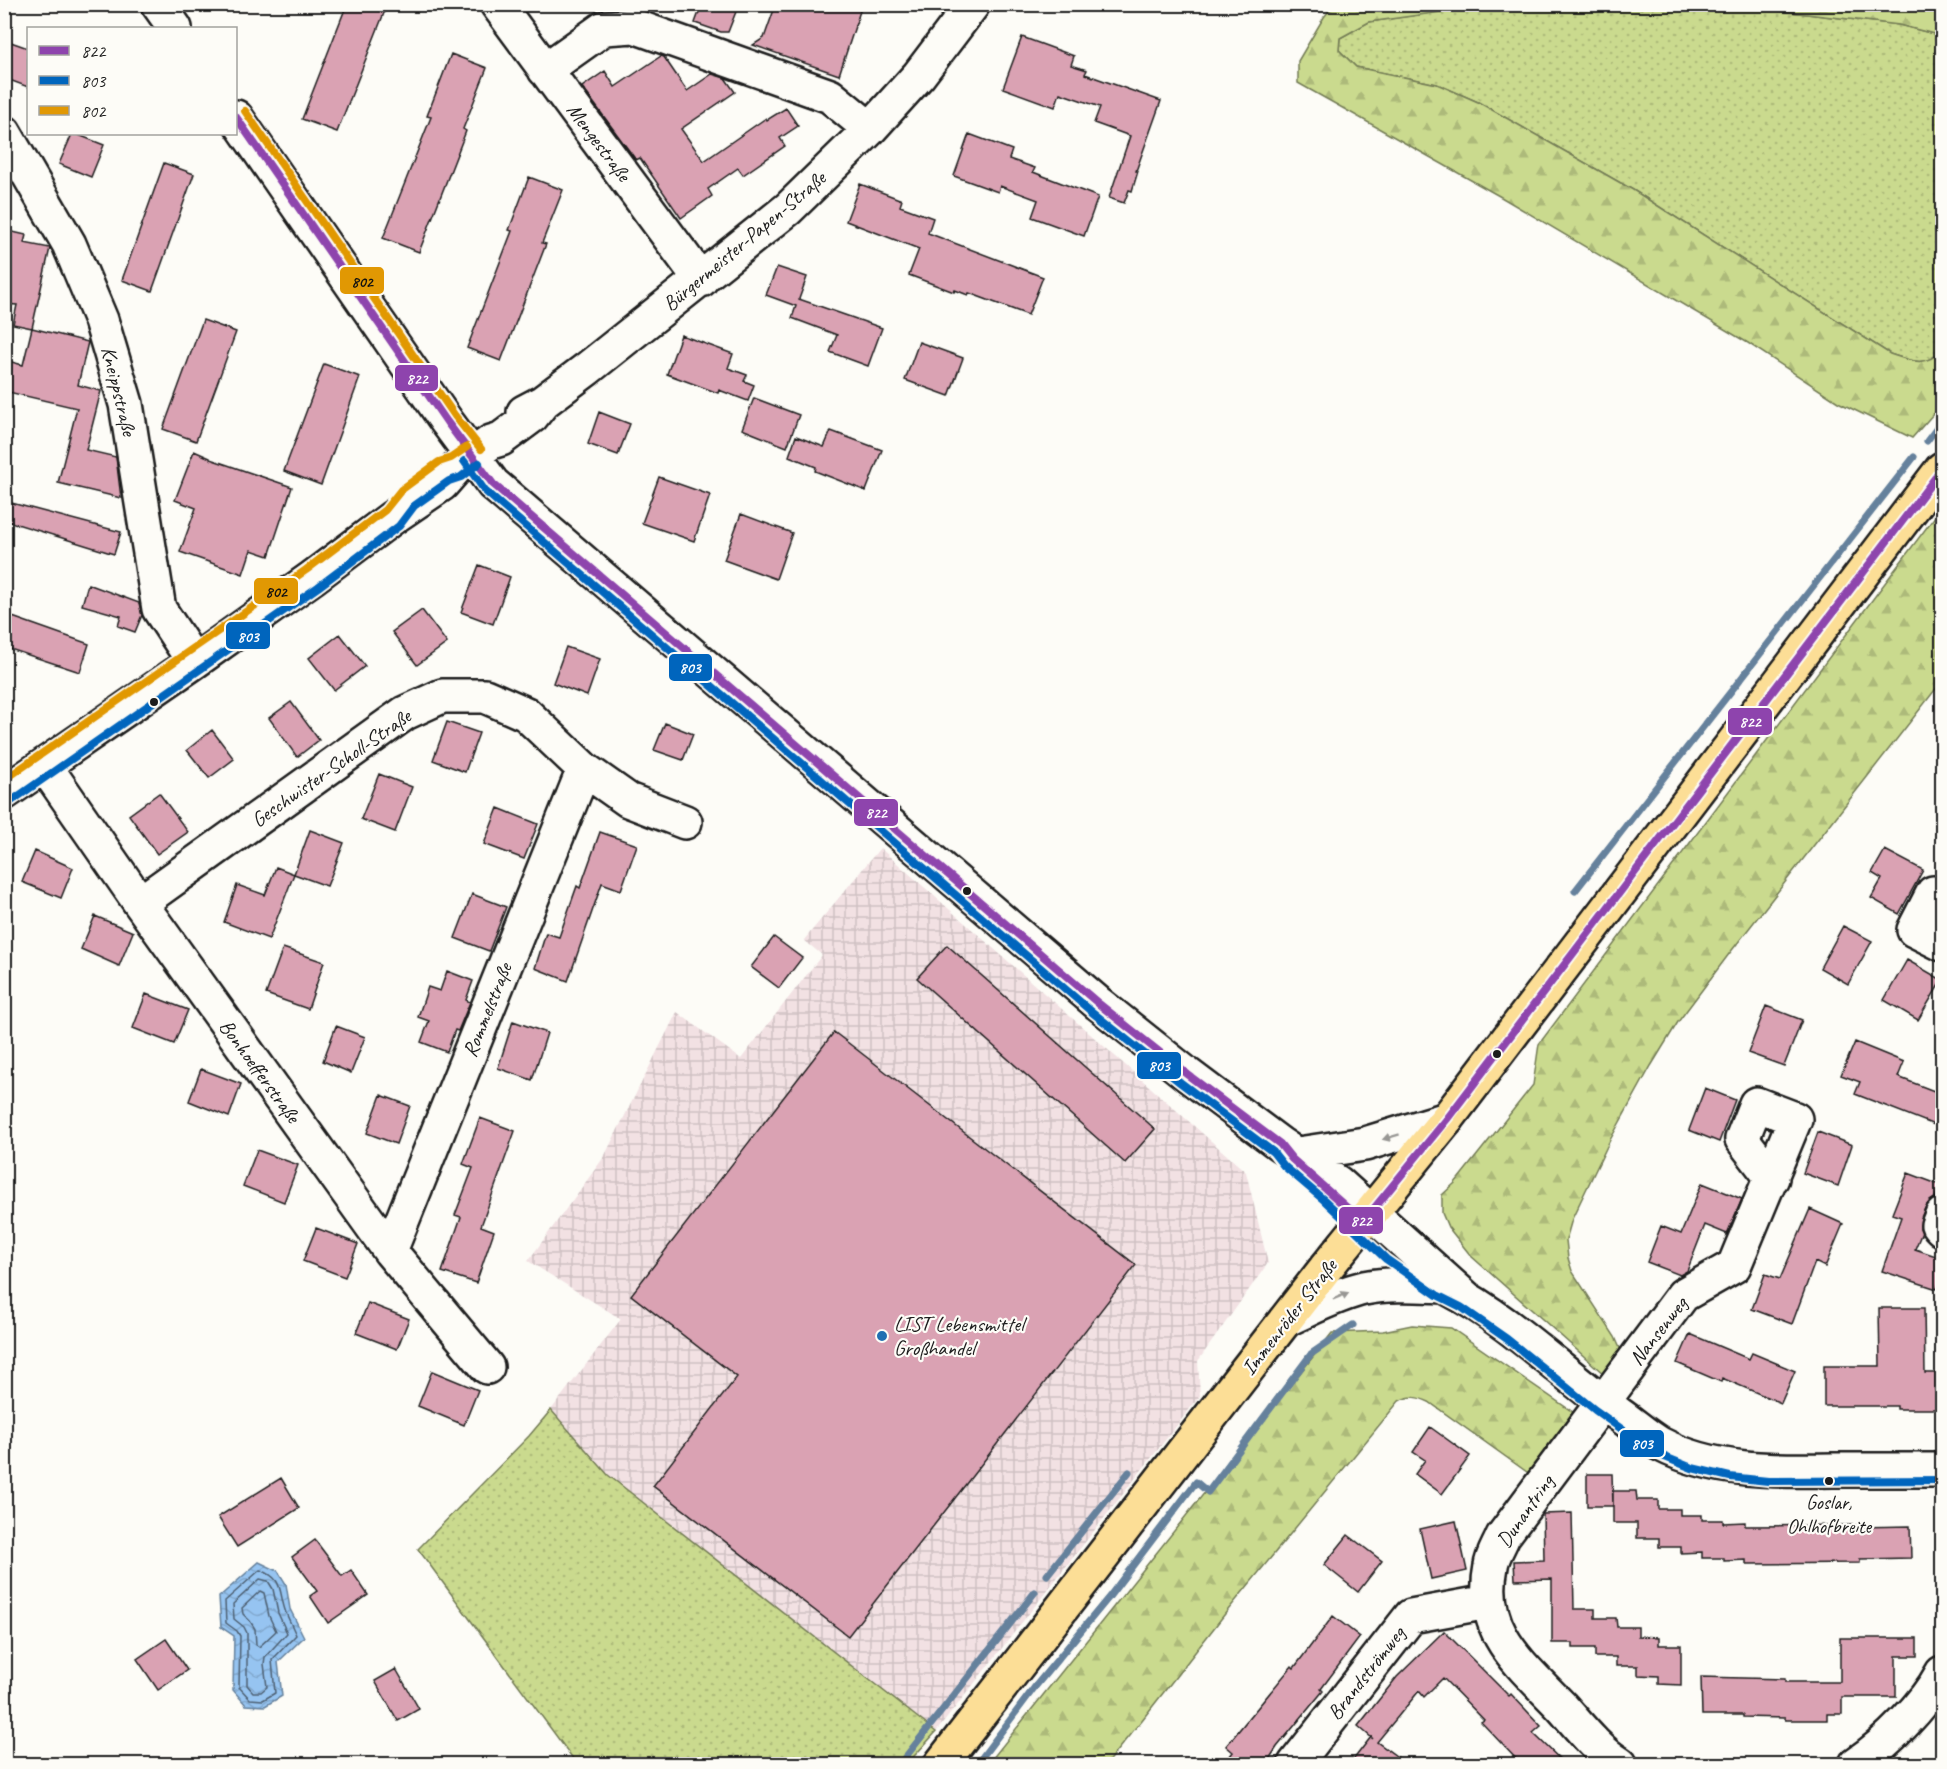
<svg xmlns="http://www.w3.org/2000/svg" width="1947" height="1769" viewBox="0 0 1947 1769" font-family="Caveat,sans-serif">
<defs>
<pattern id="industrial-grid" width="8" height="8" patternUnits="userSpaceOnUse" patternTransform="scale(1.5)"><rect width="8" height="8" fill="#f2e1e3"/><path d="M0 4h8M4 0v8" fill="none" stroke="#cfc0c2"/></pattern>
<pattern id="grass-dots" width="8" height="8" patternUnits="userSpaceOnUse" patternTransform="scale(1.5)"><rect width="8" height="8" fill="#cada8e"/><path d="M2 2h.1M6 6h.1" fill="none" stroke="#adba7a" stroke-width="1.8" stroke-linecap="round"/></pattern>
<pattern id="forest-firs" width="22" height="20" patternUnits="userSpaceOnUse" patternTransform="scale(1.5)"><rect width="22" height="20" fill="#cada8e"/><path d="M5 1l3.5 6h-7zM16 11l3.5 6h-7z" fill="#adba7a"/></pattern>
<pattern id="water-waves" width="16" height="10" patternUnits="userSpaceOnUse" patternTransform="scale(1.5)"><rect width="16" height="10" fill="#96c4f1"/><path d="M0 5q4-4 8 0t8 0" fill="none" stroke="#81a8ce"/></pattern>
</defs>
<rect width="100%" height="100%" fill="#fdfcf7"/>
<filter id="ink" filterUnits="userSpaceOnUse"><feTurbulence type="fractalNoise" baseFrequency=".0167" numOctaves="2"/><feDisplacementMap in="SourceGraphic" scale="12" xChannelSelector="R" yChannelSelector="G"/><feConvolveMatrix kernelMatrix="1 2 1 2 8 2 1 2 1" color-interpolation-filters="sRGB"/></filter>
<g filter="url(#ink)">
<path fill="url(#industrial-grid)" d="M 880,848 L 1246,1172 L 1268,1263 L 1198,1361 L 1200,1396 L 936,1732 L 608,1475 L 551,1410 L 621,1319 L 528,1261 L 604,1157 L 677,1012 L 741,1059 L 822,955 L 804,940 Z"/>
<path fill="url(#grass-dots)" stroke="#737b55" stroke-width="1.5" d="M 1491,4 L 1732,5 L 1899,25 L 1942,36 L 1942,350 C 1925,368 1911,361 1890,354 L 1633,190 L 1478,102 L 1437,84 L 1356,67 L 1339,50 L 1340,38 L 1369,22 Z
M 551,1410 L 608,1475 L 936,1732 L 907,1764 L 577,1764 L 418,1549 L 529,1436 Z"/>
<path fill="url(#forest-firs)" stroke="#737b55" stroke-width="1.5" d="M 1334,5 L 1491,5 L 1369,22 L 1340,38 L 1339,50 L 1356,67 L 1437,84 L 1478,102 L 1633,190 L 1890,354 C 1911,361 1925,368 1942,350 L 1942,404 L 1912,438 L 1838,402 L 1748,343 L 1501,197 L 1298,83 L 1298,61 L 1324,17 Z
M 1732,5 L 1942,5 L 1942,36 L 1899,25 Z
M 1942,507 L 1942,681 L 1729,954 L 1678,1022 L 1651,1066 L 1610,1140 L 1572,1219 L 1566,1240 L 1568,1258 L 1572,1271 L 1615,1337 L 1623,1355 L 1605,1375 L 1471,1256 L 1448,1227 L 1442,1213 L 1442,1195 L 1455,1183 L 1533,1085 L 1539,1044 Z
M 1412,1325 L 1451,1328 L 1577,1415 L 1534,1472 L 1527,1472 L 1429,1402 C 1418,1397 1410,1395 1399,1401 L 1228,1610 L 1142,1720 L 1106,1764 L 988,1764 L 1332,1333 L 1383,1331 Z"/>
<path fill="url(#water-waves)" stroke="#65819c" stroke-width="1.5" d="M 259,1562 L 278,1571 L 286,1584 L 290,1609 L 304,1637 L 278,1662 L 282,1696 L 265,1706 L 246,1705 L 233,1690 L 234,1636 L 221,1627 L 219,1597 Z"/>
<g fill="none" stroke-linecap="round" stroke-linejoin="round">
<path stroke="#4d5f71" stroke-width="1.5" d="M 260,1570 C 285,1579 278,1592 286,1613 C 289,1620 293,1628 296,1635 L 272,1660 L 275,1693 L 263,1700 L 250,1699 L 239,1687 L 240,1636 L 237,1631 L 226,1623 L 225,1601 Z
M 260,1579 L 268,1581 L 273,1589 L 278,1613 L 287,1633 L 265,1657 L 264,1664 L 267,1687 L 261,1692 L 253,1692 L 247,1685 L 247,1633 L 244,1627 L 234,1619 L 233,1604 Z
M 260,1591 L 264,1593 L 269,1616 L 276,1631 L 259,1647 L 256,1645 L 255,1629 L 250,1621 L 243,1614 L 242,1608 Z"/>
<path stroke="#65819c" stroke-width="7" d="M 1927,441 L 1942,421
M 1575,891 L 1914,457
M 1047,1575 L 1129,1472
M 900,1764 L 1035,1592
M 977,1764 L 1034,1688 L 1109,1597 L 1196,1482 L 1208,1492 L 1311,1354 L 1353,1325"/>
</g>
<path fill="#daa2b3" stroke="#1c1c1c" stroke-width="1.5" d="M 347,4 L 375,4 L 386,8 L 337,132 L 302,119 Z
M 702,4 L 739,4 L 728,32 L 721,32 L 695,23 Z
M 776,4 L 850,4 L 861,8 L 839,75 L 753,45 L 764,38 Z
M 1022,37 L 1074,56 L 1071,65 L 1087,70 L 1085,74 L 1161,101 L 1136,171 L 1138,171 L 1132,191 L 1129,190 L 1124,203 L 1109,198 L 1130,136 L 1094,123 L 1100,107 L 1060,93 L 1055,107 L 1003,88 Z
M 8,41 L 28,48 L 28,87 L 4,78 L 4,51 Z
M 451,54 L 487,68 L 463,129 L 466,131 L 419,252 L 383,238 L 431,117 L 427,116 Z
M 661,56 L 664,57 L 687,91 L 712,74 L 725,78 L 735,92 L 681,129 L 704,161 L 766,118 L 767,120 L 786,108 L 798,126 L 780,138 L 785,146 L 743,175 L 738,168 L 708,189 L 712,196 L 681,218 L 640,158 L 636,160 L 582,87 L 605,71 L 615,87 Z
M 72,134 L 76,134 L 104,145 L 91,177 L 59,164 Z
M 969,134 L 1012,150 L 1009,159 L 1035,168 L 1033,172 L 1098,197 L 1084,236 L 1032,217 L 1038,200 L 1000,186 L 998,192 L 954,176 Z
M 164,163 L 194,174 L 152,291 L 122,280 Z
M 529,177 L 563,190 L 542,243 L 546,244 L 501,361 L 467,348 L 512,231 L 509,230 Z
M 860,184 L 902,200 L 900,206 L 933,218 L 928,233 L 1043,277 L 1028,315 L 969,293 L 968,295 L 955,290 L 954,292 L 909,275 L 919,249 L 846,221 Z
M 4,230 L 26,235 L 24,243 L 50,248 L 32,328 L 13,324 L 17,305 L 4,304 Z
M 777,267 L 807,277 L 799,299 L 882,328 L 868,366 L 830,352 L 837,335 L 792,318 L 796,306 L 766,295 Z
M 203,320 L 236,332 L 196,441 L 163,429 Z
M 32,328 L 88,342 L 78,385 L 101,391 L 86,450 L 116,457 L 121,498 L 58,483 L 77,408 L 4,391 L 4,360 L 23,365 Z
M 681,335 L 733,354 L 728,368 L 747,375 L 744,381 L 754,385 L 748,401 L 719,390 L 718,393 L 667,374 Z
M 919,342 L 963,358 L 949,396 L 905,380 Z
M 324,364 L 360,377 L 321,485 L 284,471 Z
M 754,398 L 799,415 L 787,447 L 742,429 Z
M 599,412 L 630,424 L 618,455 L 588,444 Z
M 831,431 L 882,450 L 866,491 L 815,471 L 816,467 L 789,456 L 796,436 L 824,447 Z
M 194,451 L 210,458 L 210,459 L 292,487 L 269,556 L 251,550 L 243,574 L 180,552 L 196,508 L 175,500 Z
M 659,477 L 710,495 L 694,541 L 642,523 Z
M 4,501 L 121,532 L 114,554 L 4,520 Z
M 741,514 L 792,533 L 776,579 L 724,560 Z
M 479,565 L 510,577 L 493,624 L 461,612 Z
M 88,584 L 139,603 L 142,615 L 135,632 L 118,626 L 121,616 L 82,605 Z
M 422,610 L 447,643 L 417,665 L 392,632 Z
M 4,614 L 89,644 L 80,672 L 4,647 Z
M 340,634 L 365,666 L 334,690 L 309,658 Z
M 566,647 L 600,659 L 587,696 L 553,683 Z
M 291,702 L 319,740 L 297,757 L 269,718 Z
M 447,722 L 479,733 L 465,772 L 433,760 Z
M 665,723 L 693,734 L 683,760 L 654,750 Z
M 212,730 L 234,759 L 209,778 L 187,750 Z
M 379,774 L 412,787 L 395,832 L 361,819 Z
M 159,793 L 188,832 L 157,854 L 129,815 Z
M 498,808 L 538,824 L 524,859 L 484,844 Z
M 310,830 L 344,843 L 327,886 L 294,874 Z
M 600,832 L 637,845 L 621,890 L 602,883 L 568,981 L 535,968 L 546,933 L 559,937 L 577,886 L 580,888 Z
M 1885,850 L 1923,870 L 1899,914 L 1871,898 L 1882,879 L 1872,873 Z
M 35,851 L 73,868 L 61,898 L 22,882 Z
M 276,867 L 294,874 L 269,939 L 224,922 L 237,885 L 265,895 Z
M 472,894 L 506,907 L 489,951 L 455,938 Z
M 95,916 L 133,932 L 119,966 L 81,949 Z
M 1843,926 L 1872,941 L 1848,984 L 1820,968 Z
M 774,937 L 802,958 L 779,988 L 751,967 Z
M 947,945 L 1155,1129 L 1125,1163 L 917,978 Z
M 283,948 L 324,962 L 308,1009 L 266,994 Z
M 1907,960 L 1942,980 L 1918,1020 L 1884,1000 Z
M 447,971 L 473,981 L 466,1000 L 470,1002 L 458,1031 L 455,1030 L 447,1052 L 421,1042 L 429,1021 L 418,1017 L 428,987 L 440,991 Z
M 146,994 L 188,1010 L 174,1044 L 133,1028 Z
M 1766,1006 L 1802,1020 L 1784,1066 L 1748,1053 Z
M 513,1021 L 547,1033 L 532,1080 L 498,1068 Z
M 336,1026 L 365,1037 L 351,1073 L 323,1061 Z
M 834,1032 L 1136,1265 L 848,1636 L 653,1486 L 737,1377 L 631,1295 Z
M 1855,1042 L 1904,1062 L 1898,1077 L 1942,1094 L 1942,1128 L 1855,1094 L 1860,1082 L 1841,1075 Z
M 201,1069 L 241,1084 L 229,1117 L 189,1101 Z
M 1705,1088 L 1735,1100 L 1719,1142 L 1689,1130 Z
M 381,1095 L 410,1106 L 396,1144 L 367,1133 Z
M 480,1118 L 515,1131 L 481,1226 L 494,1231 L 476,1283 L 442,1272 L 461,1217 L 455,1215 L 473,1168 L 463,1164 Z
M 1818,1132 L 1852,1145 L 1838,1186 L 1803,1173 Z
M 257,1150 L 298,1165 L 284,1202 L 243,1186 Z
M 1908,1173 L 1940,1185 L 1935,1198 L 1930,1201 L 1925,1208 L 1921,1218 L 1920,1228 L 1922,1232 L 1915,1249 L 1942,1258 L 1942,1272 L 1937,1289 L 1882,1271 L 1901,1217 L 1892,1214 Z
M 1702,1183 L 1742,1199 L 1727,1234 L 1705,1225 L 1687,1271 L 1680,1275 L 1647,1262 L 1661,1226 L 1681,1234 Z
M 1810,1209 L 1843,1224 L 1825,1267 L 1815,1262 L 1792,1324 L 1752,1309 L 1765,1274 L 1780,1279 Z
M 316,1228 L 358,1244 L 345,1277 L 303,1261 Z
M 368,1303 L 409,1319 L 397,1349 L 356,1333 Z
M 1879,1308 L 1924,1308 L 1925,1373 L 1936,1373 L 1936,1409 L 1897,1409 L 1897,1406 L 1824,1406 L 1824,1366 L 1880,1366 Z
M 1690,1334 L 1749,1359 L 1752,1353 L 1795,1371 L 1781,1403 L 1722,1378 L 1721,1382 L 1677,1363 Z
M 432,1371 L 478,1390 L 464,1425 L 418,1406 Z
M 1430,1427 L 1470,1456 L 1442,1494 L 1415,1474 L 1425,1460 L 1413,1452 Z
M 1587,1474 L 1612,1474 L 1613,1506 L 1587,1506 Z
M 281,1478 L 299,1508 L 237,1547 L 218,1517 Z
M 1613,1491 L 1636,1491 L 1637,1500 L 1658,1500 L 1658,1509 L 1680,1509 L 1680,1515 L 1702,1515 L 1702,1520 L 1723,1520 L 1723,1523 L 1745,1522 L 1745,1526 L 1859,1525 L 1859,1527 L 1910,1526 L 1911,1558 L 1860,1559 L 1860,1563 L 1746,1564 L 1746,1560 L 1724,1561 L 1724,1558 L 1702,1558 L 1702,1552 L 1681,1553 L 1681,1547 L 1659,1547 L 1659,1538 L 1637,1538 L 1637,1523 L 1613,1523 Z
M 1572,1513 L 1574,1609 L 1595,1609 L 1595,1618 L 1616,1618 L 1617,1627 L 1638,1627 L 1638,1636 L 1659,1637 L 1659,1645 L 1681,1645 L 1681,1685 L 1659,1684 L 1659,1676 L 1638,1675 L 1638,1666 L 1616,1666 L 1616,1657 L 1595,1657 L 1595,1648 L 1573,1648 L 1573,1643 L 1552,1643 L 1552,1579 L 1515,1580 L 1514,1561 L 1544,1560 L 1543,1514 Z
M 1456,1521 L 1467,1571 L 1431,1579 L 1420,1529 Z
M 1348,1535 L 1382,1561 L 1358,1592 L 1324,1565 Z
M 315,1540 L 342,1576 L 351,1570 L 368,1595 L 328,1623 L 310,1596 L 317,1591 L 292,1557 Z
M 1333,1616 L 1360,1637 L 1321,1689 L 1323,1691 L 1277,1747 L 1266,1764 L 1224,1764 L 1233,1752 L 1226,1746 L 1292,1666 L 1294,1668 Z
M 1444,1631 L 1509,1696 L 1511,1694 L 1541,1726 L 1533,1733 L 1565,1764 L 1521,1764 L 1481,1722 L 1484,1720 L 1443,1678 L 1424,1697 L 1419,1691 L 1377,1742 L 1407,1764 L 1350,1764 L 1371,1737 L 1373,1739 L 1358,1726 L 1397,1677 Z
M 1840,1638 L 1917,1638 L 1917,1656 L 1896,1656 L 1896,1697 L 1842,1697 L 1842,1714 L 1827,1714 L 1827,1720 L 1785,1720 L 1785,1718 L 1743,1717 L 1743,1715 L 1702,1715 L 1701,1677 L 1785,1679 L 1785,1682 L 1840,1682 Z
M 166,1639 L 187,1670 L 158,1690 L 137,1659 Z
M 396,1669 L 419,1709 L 398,1721 L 375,1681 Z"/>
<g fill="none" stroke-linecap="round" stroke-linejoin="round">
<g stroke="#1c1c1c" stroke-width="38">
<path id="minor" d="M 158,4 L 175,28
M 497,4 L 701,280
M 545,70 L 604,28 L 634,26 L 830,96 L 870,129
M 236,117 L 447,422 L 493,484 L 1099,1004 L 1188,1075 L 1280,1144 L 1338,1183 L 1466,1298
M 4,132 L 69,244 L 101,320 L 126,404 L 159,609 L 194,662
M 524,412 L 543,402 L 587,369 L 788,209 L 870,129 L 919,75 L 973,4
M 45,766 L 140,903 L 390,1251 L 487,1367
M 4,793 L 194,662 L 312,578 L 392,518 L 442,484 L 456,468 L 473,455 L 491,442 L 501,439 L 532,416 L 543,402
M 1942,898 L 1933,893 L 1914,930 L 1942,944
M 140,903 L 405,713 L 442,696 L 485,696 L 526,714 L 584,769 L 628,800 L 685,822
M 1298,1154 L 1365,1144 L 1447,1119
M 1942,1215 L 1938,1225 L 1942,1229
M 390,1251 L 584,769
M 1448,1288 C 1511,1321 1562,1373 1620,1415 C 1633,1424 1646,1436 1660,1444 C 1714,1472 1774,1471 1833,1470 C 1870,1470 1906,1470 1942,1470
M 1287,1319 C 1312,1308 1338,1294 1364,1288 C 1390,1283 1417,1285 1443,1286
M 1295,1764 L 1411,1616 L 1488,1602
M 1620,1764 C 1597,1750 1579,1726 1561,1706 C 1521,1664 1478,1632 1491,1566 C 1492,1556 1499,1546 1503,1536 L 1683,1295 L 1734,1266 L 1795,1119 L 1756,1104 L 1742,1139 L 1772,1178
M 1856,1764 C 1886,1744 1925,1705 1942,1673"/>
</g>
<g stroke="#1c1c1c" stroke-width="38">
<path id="major" d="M 941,1764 L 1325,1269 L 1447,1119 L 1942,469"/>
</g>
<use href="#minor" stroke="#fdfcf7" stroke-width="33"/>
<use href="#major" stroke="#fcde96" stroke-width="33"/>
<g stroke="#fdfcf7" stroke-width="12">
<path id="bus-1" d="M 236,117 L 447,422 L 493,484 L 1099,1004 L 1188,1075 L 1280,1144 L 1292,1159 L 1363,1222 L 1447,1119 L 1942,469"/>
</g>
<g stroke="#fdfcf7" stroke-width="12">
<path id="bus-2" d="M 464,461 L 485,491 L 501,505 L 1092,1012 L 1181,1083 L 1273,1152 L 1284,1166 L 1324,1200 L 1386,1259 L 1437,1295 L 1461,1307 L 1507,1339 L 1595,1410 L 1655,1453 L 1692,1468 L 1730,1477 L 1768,1481 L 1942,1480
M 10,802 L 318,587 L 399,526 L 414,506 L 449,481 L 461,477 L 479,463"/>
</g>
<g stroke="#fdfcf7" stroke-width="12">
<path id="bus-3" d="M 245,111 L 455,416 L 481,449
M 4,780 L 306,570 L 385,510 L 401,490 L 439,462 L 451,458 L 467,447"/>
</g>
<use href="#bus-1" stroke="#8e44ad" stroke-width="8"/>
<use href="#bus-2" stroke="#0065bd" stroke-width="8"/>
<use href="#bus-3" stroke="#e19803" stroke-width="8"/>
</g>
<defs><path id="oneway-solid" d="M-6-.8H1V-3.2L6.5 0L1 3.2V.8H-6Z" transform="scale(1.5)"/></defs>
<g fill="#989794">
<use href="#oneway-solid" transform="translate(1391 1137) rotate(163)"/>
<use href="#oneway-solid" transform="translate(1341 1296) rotate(-23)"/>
</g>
</g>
<g fill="#1c1c1c" stroke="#fdfcf7" stroke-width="2">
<circle cx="154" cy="702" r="5"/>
<circle cx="967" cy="891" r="5"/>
<circle cx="1497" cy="1054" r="5"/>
<circle cx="1829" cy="1481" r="5"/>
</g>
<circle fill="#1f6fb2" stroke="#fdfcf7" stroke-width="2" cx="882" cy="1336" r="6"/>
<g text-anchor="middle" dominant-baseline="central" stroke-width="4.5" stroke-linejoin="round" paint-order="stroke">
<g font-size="20" fill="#1c1c1c" stroke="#fdfcf7">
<text x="1829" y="1502">Goslar,<tspan x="1829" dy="24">Ohlhofbreite</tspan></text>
</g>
<g font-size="21" fill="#1c1c1c" stroke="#fdfcf7">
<text transform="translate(599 142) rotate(53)">Mengestraße</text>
<text transform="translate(744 241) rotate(-40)">Bürgermeister-Papen-Straße</text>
<text transform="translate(119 391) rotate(76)">Kneippstraße</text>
<text transform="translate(331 768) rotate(-35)">Geschwister-Scholl-Straße</text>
<text transform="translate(487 1010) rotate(-68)">Rommelstraße</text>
<text transform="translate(260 1071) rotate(54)">Bonhoefferstraße</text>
<text transform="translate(1289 1317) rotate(-52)">Immenröder Straße</text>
<text transform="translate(1658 1331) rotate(-52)">Nansenweg</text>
<text transform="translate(1525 1511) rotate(-55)">Dunantring</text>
<text transform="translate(1366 1673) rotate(-52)">Brandströmweg</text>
</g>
<g font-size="21" fill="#1c1c1c" stroke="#fdfcf7" text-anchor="start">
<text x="894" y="1324">LIST Lebensmittel<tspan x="894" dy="24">Großhandel</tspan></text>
</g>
</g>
<g stroke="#fdfcf7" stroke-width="2">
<rect x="339" y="266" width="46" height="29" rx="6" fill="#e19803"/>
<rect x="394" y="364" width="45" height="28" rx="6" fill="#8e44ad"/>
<rect x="253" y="577" width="46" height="28" rx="6" fill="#e19803"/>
<rect x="225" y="621" width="46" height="29" rx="6" fill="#0065bd"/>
<rect x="668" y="653" width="45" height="29" rx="6" fill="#0065bd"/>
<rect x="1727" y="707" width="46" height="29" rx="6" fill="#8e44ad"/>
<rect x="853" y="798" width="46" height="29" rx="6" fill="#8e44ad"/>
<rect x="1136" y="1051" width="46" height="29" rx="6" fill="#0065bd"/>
<rect x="1338" y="1206" width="46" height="29" rx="6" fill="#8e44ad"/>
<rect x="1619" y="1429" width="46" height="29" rx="6" fill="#0065bd"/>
</g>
<g font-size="16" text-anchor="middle" font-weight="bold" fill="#fff">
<text x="417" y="384">822</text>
<text x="248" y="642">803</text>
<text x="690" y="673">803</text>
<text x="1750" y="727">822</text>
<text x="876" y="818">822</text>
<text x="1159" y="1071">803</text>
<text x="1361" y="1226">822</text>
<text x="1642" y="1449">803</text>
</g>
<g font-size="16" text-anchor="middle" font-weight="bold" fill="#111">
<text x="362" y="287">802</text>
<text x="276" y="597">802</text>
</g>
<rect width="1947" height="1769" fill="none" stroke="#fdfcf7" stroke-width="24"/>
<rect x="12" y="12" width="1923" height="1745" fill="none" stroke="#1c1c1c" stroke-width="2" filter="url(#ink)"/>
<rect x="27" y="27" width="210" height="108" fill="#fdfcf7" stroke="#a3a29f" stroke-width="1.5"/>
<rect x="39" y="46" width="30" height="9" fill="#8e44ad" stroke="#a3a29f" stroke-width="1.5"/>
<text x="81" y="57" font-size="18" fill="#1c1c1c">822</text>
<rect x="39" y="76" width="30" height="9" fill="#0065bd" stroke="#a3a29f" stroke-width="1.5"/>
<text x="81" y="87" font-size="18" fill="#1c1c1c">803</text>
<rect x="39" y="106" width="30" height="9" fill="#e19803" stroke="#a3a29f" stroke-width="1.5"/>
<text x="81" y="117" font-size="18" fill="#1c1c1c">802</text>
</svg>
